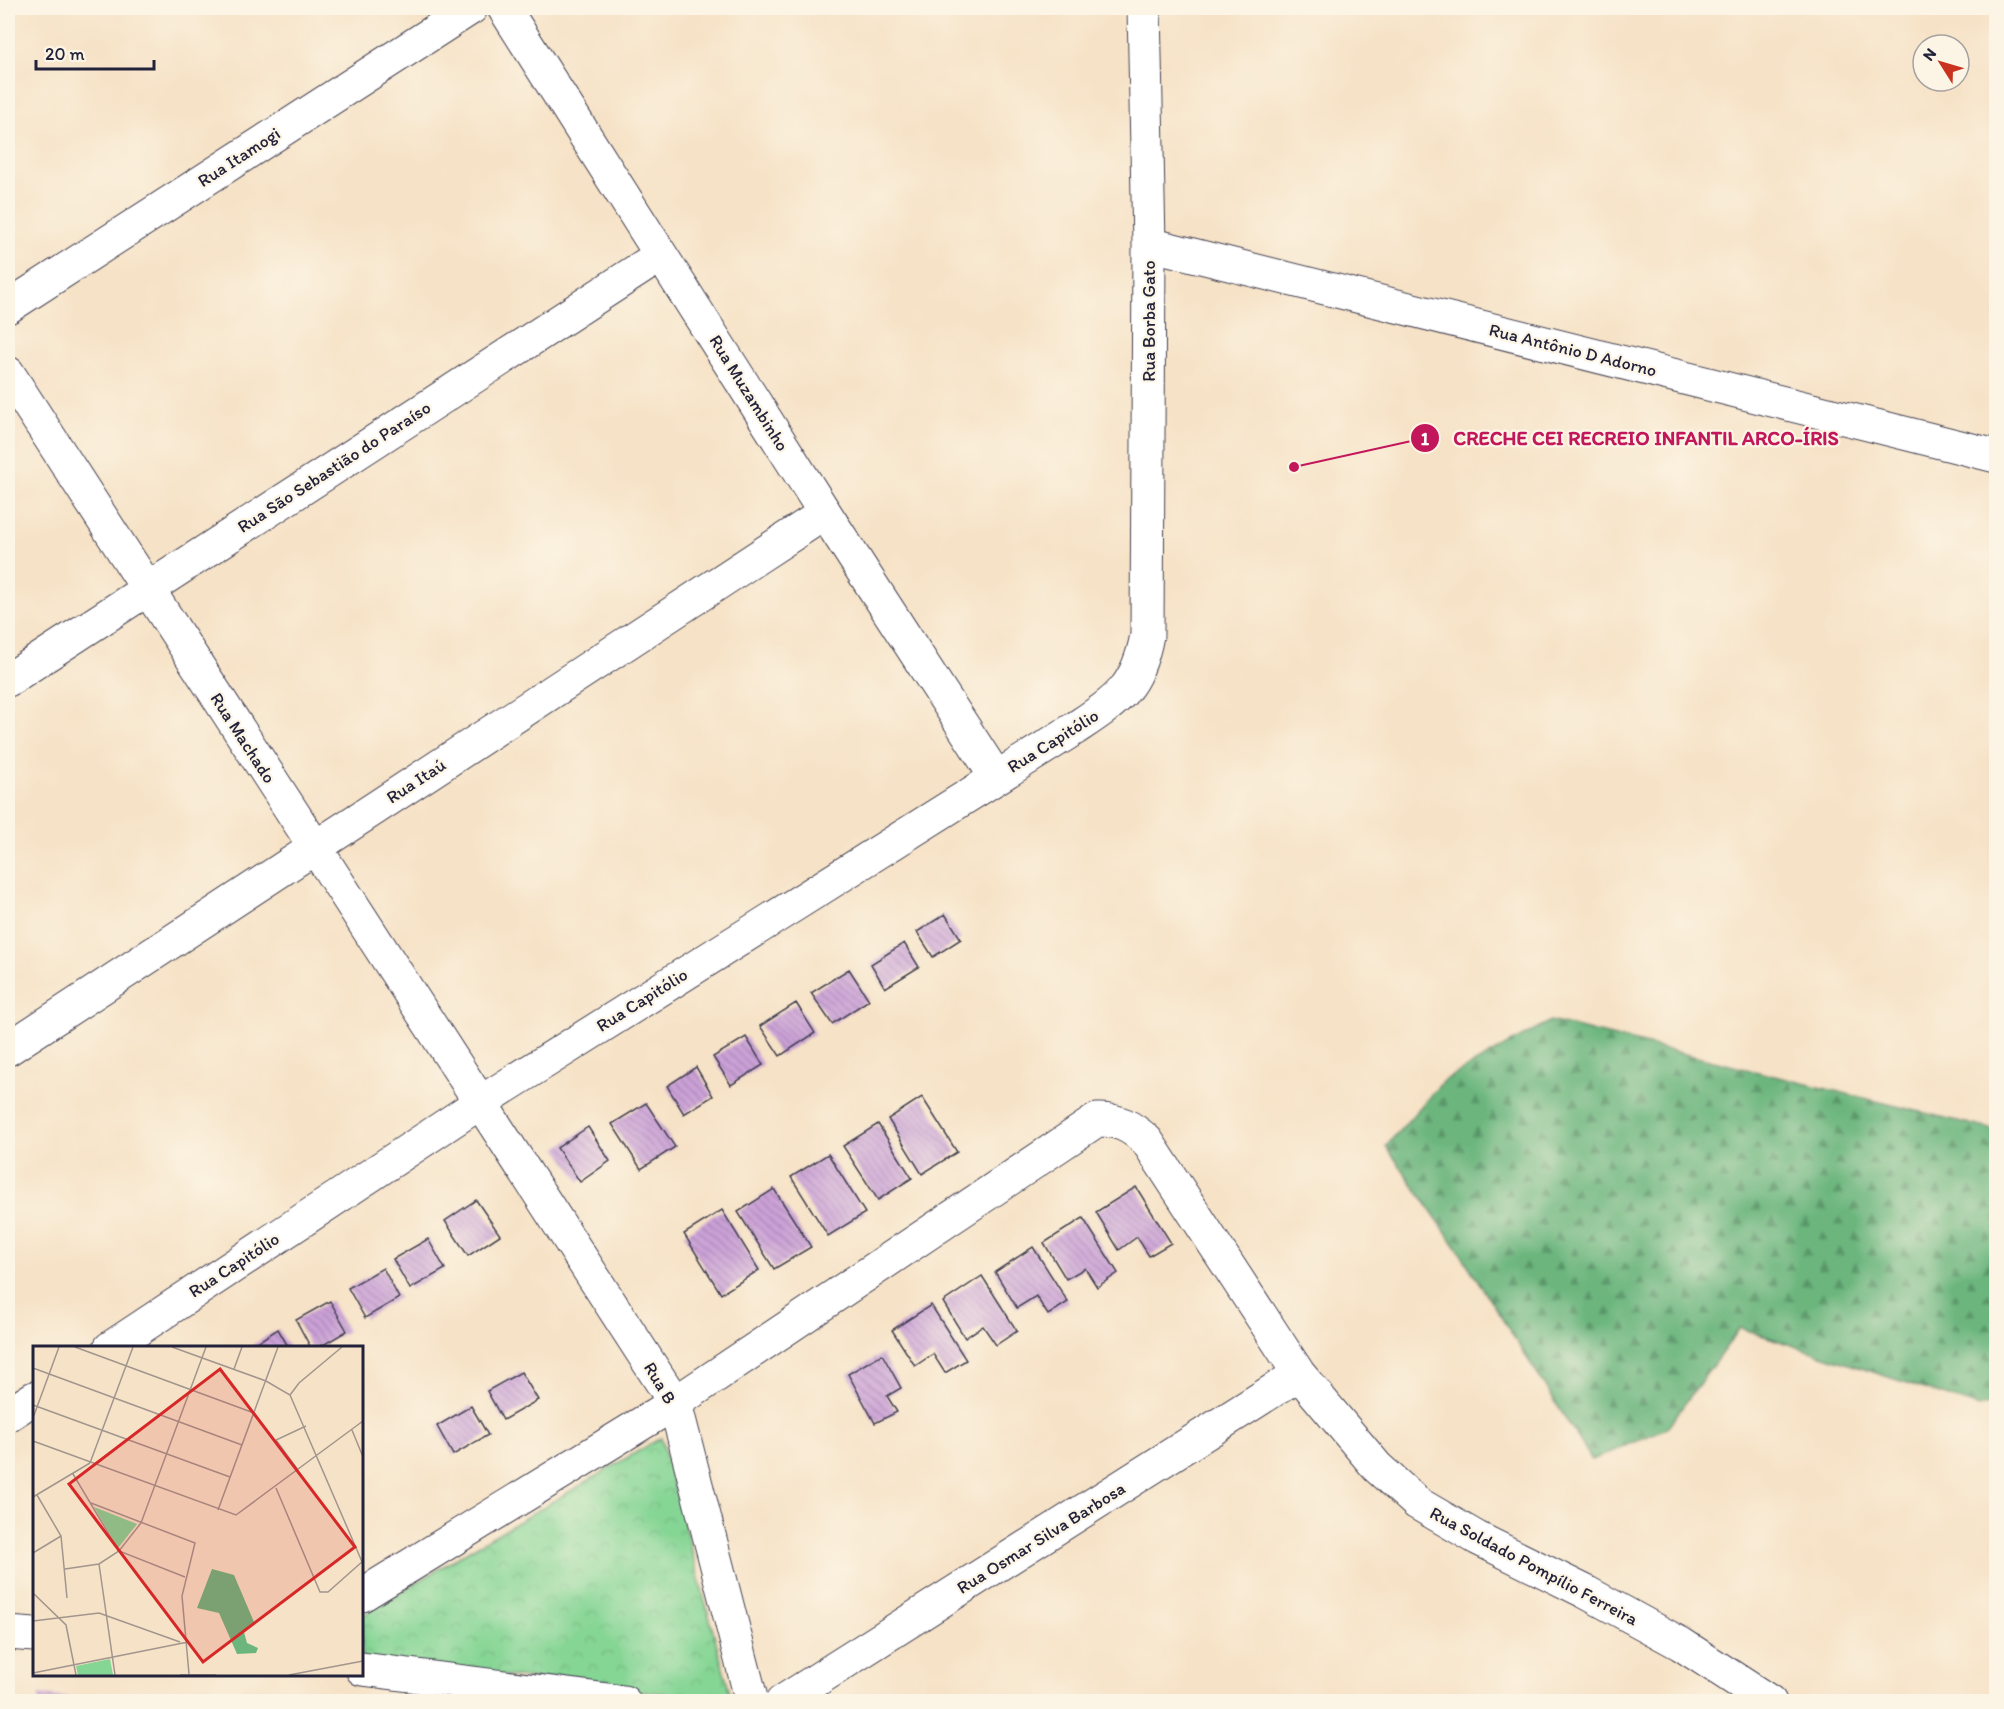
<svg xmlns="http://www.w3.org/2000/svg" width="2004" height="1709" viewBox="0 0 2004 1709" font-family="Itim,sans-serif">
<defs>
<pattern id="forest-firs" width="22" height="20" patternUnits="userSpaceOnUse" patternTransform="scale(1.5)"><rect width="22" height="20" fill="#6cb67e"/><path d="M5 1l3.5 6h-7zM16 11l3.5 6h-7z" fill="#589468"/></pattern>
<pattern id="park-crowns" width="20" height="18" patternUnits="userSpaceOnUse" patternTransform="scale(1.5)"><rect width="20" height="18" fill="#85d594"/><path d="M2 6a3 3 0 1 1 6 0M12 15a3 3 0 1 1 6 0" fill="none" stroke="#73b780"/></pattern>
<pattern id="building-back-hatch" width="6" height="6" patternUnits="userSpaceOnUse" patternTransform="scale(1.5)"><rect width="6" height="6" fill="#cca2d8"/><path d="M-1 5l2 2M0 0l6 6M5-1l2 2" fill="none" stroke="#a584b0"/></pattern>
</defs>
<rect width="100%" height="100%" fill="#fcf5e5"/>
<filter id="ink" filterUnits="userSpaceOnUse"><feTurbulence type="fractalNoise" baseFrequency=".0167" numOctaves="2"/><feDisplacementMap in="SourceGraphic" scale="12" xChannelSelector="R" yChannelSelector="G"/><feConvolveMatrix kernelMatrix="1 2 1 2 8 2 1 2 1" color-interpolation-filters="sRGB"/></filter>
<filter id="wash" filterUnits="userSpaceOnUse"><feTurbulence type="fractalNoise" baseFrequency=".008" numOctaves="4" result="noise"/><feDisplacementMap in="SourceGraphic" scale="24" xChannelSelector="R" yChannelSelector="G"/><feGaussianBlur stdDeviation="1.35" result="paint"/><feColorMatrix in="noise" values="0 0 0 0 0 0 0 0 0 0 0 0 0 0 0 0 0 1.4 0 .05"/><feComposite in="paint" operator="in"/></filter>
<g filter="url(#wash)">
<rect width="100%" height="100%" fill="#f6e2c6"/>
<path fill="url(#forest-firs)" stroke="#476c5c" stroke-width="1.5" d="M 1550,1021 L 1995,1130 L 1996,1140 L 1996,1402 L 1979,1407 L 1740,1328 L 1667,1428 L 1592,1460 L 1459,1251 L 1386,1146 L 1443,1081 Z"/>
<path fill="url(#park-crowns)" stroke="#547c68" stroke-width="1.5" d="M 661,1438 L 732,1701 L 362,1660 L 362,1616 L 468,1551 Z"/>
<g id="blocks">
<path fill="url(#building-back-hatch)" d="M 945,914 L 961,939 L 933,957 L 917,932 Z
M 904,943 L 919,967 L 885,988 L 871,964 Z
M 849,969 L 869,1000 L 832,1024 L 811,993 Z
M 796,1003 L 815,1033 L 780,1056 L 760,1026 Z
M 746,1037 L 763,1065 L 731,1085 L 713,1057 Z
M 696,1067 L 713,1096 L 684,1114 L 667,1086 Z
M 922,1097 L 957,1152 L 922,1174 L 888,1119 Z
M 646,1103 L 675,1147 L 641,1169 L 612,1124 Z
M 878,1124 L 912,1178 L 878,1200 L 843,1146 Z
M 588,1127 L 610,1161 L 580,1182 L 557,1148 Z
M 828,1154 L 865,1213 L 828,1236 L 791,1177 Z
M 1136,1187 L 1171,1243 L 1149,1256 L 1137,1237 L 1119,1250 L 1096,1212 Z
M 774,1189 L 811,1247 L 774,1269 L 738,1212 Z
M 476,1200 L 500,1235 L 468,1256 L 445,1221 Z
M 722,1210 L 759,1270 L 721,1294 L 684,1234 Z
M 1083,1218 L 1118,1273 L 1097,1287 L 1085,1268 L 1066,1279 L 1044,1243 Z
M 428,1239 L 445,1269 L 410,1289 L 393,1259 Z
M 1033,1247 L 1068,1302 L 1048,1315 L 1036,1296 L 1017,1308 L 995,1272 Z
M 383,1268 L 399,1298 L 365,1318 L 348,1288 Z
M 982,1276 L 1017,1331 L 996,1345 L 983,1326 L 965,1338 L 943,1302 Z
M 330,1301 L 347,1331 L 318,1348 L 311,1348 L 296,1320 Z
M 931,1305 L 966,1360 L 945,1373 L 933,1354 L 915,1366 L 892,1330 Z
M 278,1329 L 289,1348 L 248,1348 Z
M 882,1354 L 901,1388 L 887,1396 L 897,1412 L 875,1423 L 848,1374 Z
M 521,1372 L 538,1400 L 503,1420 L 487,1391 Z
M 471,1406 L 488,1435 L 453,1455 L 437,1426 Z
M 39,1695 L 75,1698 L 75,1702 L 39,1702 Z"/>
</g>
</g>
<g filter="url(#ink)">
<use href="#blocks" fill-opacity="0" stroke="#423f50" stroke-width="1.5"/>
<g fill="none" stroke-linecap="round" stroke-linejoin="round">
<g stroke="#423f50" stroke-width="35">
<path id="minor" d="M 504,8 L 825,513 L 996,777
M 1149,244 L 1996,456
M 8,307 L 471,8
M 8,373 L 675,1403 L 752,1702
M 8,680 L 661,255
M 8,1049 L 825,513
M 110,1348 L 481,1102 L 1074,729 C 1117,700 1137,689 1147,635 L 1149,244 L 1144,8
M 8,1415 L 34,1398
M 362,1595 L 675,1403 L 1097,1120 C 1118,1119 1132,1127 1147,1141 L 1299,1374 L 1377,1467 L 1417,1503 L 1477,1538 L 1584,1591 L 1681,1644 L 1770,1702
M 8,1633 L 34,1635
M 362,1669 L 624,1702
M 782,1702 L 1299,1374"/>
</g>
<use href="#minor" stroke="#fff" stroke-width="33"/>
</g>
</g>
<g text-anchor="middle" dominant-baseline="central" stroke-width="4.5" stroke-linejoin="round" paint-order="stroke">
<g font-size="18" fill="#22223b" stroke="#fcf5e5">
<text transform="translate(239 157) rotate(-33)">Rua Itamogi</text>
<text transform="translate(1149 321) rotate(-90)">Rua Borba Gato</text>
<text transform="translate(1573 350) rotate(14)">Rua Antônio D Adorno</text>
<text transform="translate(749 393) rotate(58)">Rua Muzambinho</text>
<text transform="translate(334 467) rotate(-33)">Rua São Sebastião do Paraíso</text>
<text transform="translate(243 738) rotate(57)">Rua Machado</text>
<text transform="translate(1053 741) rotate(-32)">Rua Capitólio</text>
<text transform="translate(416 781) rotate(-33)">Rua Itaú</text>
<text transform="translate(642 1000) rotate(-32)">Rua Capitólio</text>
<text transform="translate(234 1265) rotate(-33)">Rua Capitólio</text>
<text transform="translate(660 1383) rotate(59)">Rua B</text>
<text transform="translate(1041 1538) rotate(-32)">Rua Osmar Silva Barbosa</text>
<text transform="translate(1534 1566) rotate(28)">Rua Soldado Pompílio Ferreira</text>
</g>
</g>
<g transform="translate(33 1346)">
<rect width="330" height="330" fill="#f6e2c6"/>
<path d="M 179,223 L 201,229 L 221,276 L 211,286 L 214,297 L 225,302 L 223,307 L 204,308 L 186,267 L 164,262 Z" fill="#6cb67e"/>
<path d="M 61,161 L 104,178 L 85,202 ZM 77,313 L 80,329 L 45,329 L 43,320 Z" fill="#85d594"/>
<path fill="none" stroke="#a1958e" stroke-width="1.5" d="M 42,1 L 221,67M 139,1 L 233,35 L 257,49 L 330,218M 0,22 L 209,99M 201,23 L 209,1M 257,49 L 266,37 L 309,1M 0,59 L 197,131M 0,72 L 26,1M 319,84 L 330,111M 0,95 L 203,169 L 330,75M 57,117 L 100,1M 265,124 L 243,94 L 273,80M 40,128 L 86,205 L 152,231M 243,142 L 287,246 L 295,246 L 330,215M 4,149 L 28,190 L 34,252M 0,151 L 57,117M 58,157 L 162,197 L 149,250 L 156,328M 185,164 L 245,1M 0,207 L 28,190M 66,218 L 82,329M 32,223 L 66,218 L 86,205 L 108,177 L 173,1M 0,247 L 33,279 L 43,329M 0,275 L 66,267 L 147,296M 0,327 L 155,296M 147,329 L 183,329M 256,329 L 330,315"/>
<path fill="#d62828" fill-opacity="0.15" stroke="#d62828" stroke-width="3" d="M 187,23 L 322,201 L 170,316 L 36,138 Z"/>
<rect width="330" height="330" fill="none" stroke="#22223b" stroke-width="3"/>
</g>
<path fill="none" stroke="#c2185b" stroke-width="2" d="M1294 467L1425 438"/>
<g fill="#c2185b" stroke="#fcf5e5" stroke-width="2">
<circle cx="1294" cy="467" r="6"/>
<circle cx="1425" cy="438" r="15"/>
</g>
<g font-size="18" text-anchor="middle" font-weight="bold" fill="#fff">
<text x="1425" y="445">1</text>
</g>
<g font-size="20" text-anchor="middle" font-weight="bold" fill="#c2185b" stroke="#fcf5e5" stroke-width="4.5" stroke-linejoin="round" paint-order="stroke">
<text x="1646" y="445">CRECHE CEI RECREIO INFANTIL ARCO-ÍRIS</text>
</g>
<rect width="2004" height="1709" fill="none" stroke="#fcf5e5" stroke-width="30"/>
<g transform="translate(1941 63) rotate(307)"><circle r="28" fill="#fcf5e5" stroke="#a5a1a1" stroke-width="1.5"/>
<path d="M0-4.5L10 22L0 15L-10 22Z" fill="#c8321e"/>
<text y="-9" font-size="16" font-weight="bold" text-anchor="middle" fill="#22223b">N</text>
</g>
<path d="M36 60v9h118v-9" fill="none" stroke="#22223b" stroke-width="3"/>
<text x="45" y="60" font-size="18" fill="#22223b" stroke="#fcf5e5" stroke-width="4.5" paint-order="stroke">20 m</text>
</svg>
